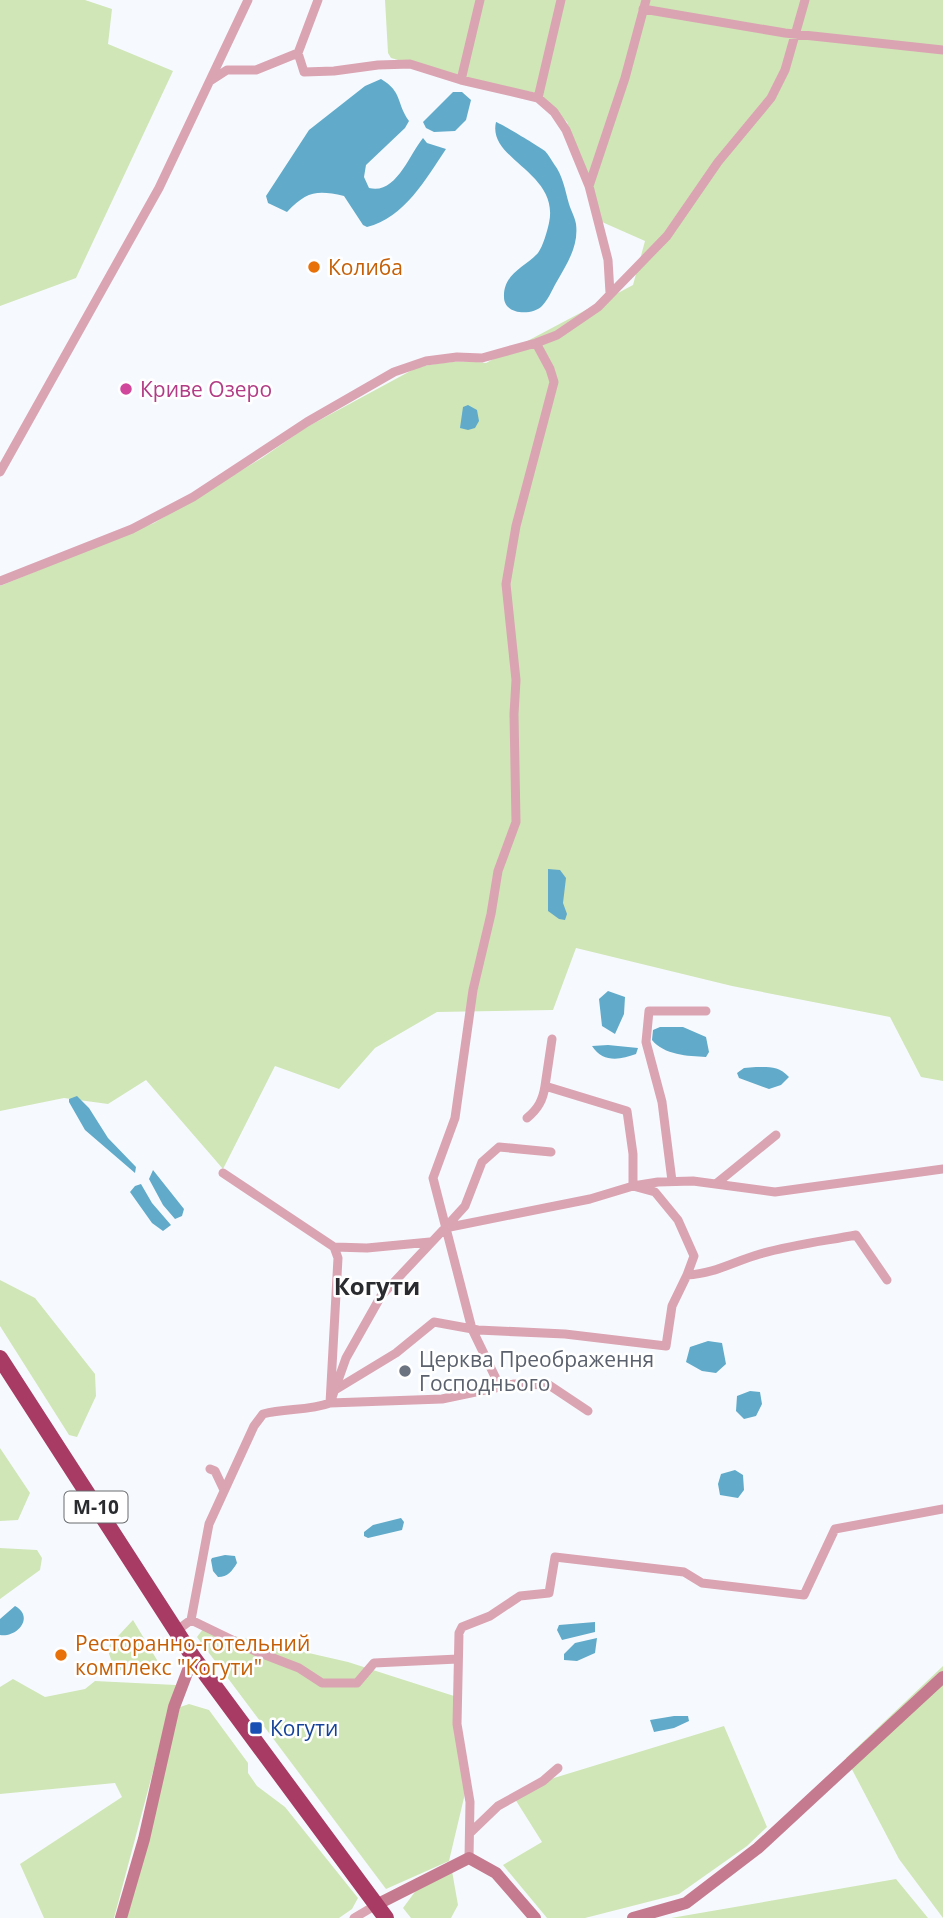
<svg xmlns="http://www.w3.org/2000/svg" width="943" height="1918" viewBox="0 0 943 1918" font-family="'Open Sans',sans-serif">
<rect width="100%" height="100%" fill="#f6fafe"/>
<path fill="#d0e6b7" d="M 0,0 L 85,0 L 112,9 L 108,44 L 173,71 L 76,278 L 0,306 Z
M 385,0 L 943,0 L 943,1081 L 921,1077 L 890,1017 L 732,986 L 576,948 L 553,1010 L 437,1012 L 375,1048 L 339,1089 L 275,1066 L 223,1169 L 146,1080 L 108,1104 L 64,1098 L 0,1111 L 0,586 L 154,523 L 262,458 L 305,428 L 416,368 C 439,362 463,360 486,363 L 633,285 L 645,241 L 602,222 L 567,122 L 537,93 L 481,83 L 391,58 L 388,53 Z
M 0,1280 L 35,1298 L 95,1374 L 96,1396 L 77,1437 L 69,1435 L 0,1326 Z
M 0,1448 L 30,1493 L 18,1520 L 0,1521 Z
M 0,1548 L 37,1550 L 42,1558 L 40,1570 L 0,1599 Z
M 133,1620 L 157,1660 L 154,1665 L 115,1671 L 107,1648 Z
M 203,1629 L 348,1662 L 454,1696 L 467,1785 L 449,1861 L 386,1889 L 197,1637 Z
M 943,1666 L 943,1918 L 899,1859 L 846,1758 Z
M 13,1679 L 45,1697 L 85,1689 L 95,1681 L 176,1685 L 114,1918 L 44,1918 L 20,1864 L 122,1797 L 115,1783 L 0,1794 L 0,1687 Z
M 189,1704 L 209,1710 L 248,1763 L 248,1773 L 257,1786 L 285,1807 L 358,1898 L 352,1909 L 339,1918 L 124,1918 L 180,1707 Z
M 724,1726 L 767,1827 L 747,1846 L 679,1894 L 585,1918 L 547,1918 L 503,1865 L 542,1842 L 515,1799 L 531,1785 Z
M 452,1871 L 458,1905 L 451,1918 L 411,1918 L 403,1908 L 417,1889 Z
M 896,1879 L 928,1918 L 671,1918 Z"/>
<path fill="#61aac9" d="M 381,79 C 403,92 396,103 409,121 L 405,128 L 366,165 L 364,177 L 369,188 C 396,195 409,155 423,138 L 427,143 L 446,149 C 426,179 404,218 367,227 L 363,225 L 344,196 C 317,190 307,191 287,212 L 268,203 L 266,196 L 309,130 L 365,86 Z
M 453,92 L 462,92 L 471,100 L 466,120 L 455,131 L 434,132 L 426,128 L 423,122 Z
M 496,122 C 502,124 538,146 545,151 C 549,155 551,160 554,164 C 563,176 565,190 569,204 C 571,211 575,217 576,224 C 579,247 566,265 556,283 C 552,290 548,300 542,306 C 532,316 504,315 504,297 C 503,274 525,267 538,253 C 543,246 547,232 549,223 C 560,172 487,160 496,122 Z
M 468,405 L 477,410 L 479,421 L 475,428 L 468,430 L 460,428 L 463,407 Z
M 548,869 L 560,870 L 566,878 L 563,903 L 567,914 L 565,920 L 559,919 L 548,911 Z
M 608,991 L 625,997 L 624,1014 L 615,1034 L 602,1026 L 599,999 Z
M 660,1027 L 683,1027 L 706,1037 L 709,1052 L 706,1057 C 688,1056 664,1055 652,1040 L 653,1030 Z
M 608,1045 L 638,1048 L 636,1054 C 620,1060 603,1063 592,1046 Z
M 756,1067 C 770,1067 779,1066 789,1077 L 781,1085 L 769,1089 L 739,1078 L 737,1073 L 744,1068 Z
M 77,1096 L 89,1108 L 108,1138 L 136,1167 L 135,1173 L 85,1130 L 69,1102 L 69,1099 Z
M 153,1170 L 184,1209 L 182,1216 L 175,1219 L 163,1205 L 149,1179 Z
M 141,1184 L 152,1203 L 171,1225 L 163,1231 L 152,1223 L 130,1192 L 135,1186 Z
M 708,1341 L 722,1343 L 726,1364 L 716,1373 L 702,1371 L 686,1362 L 690,1347 Z
M 750,1391 L 760,1392 L 762,1404 L 756,1416 L 744,1419 L 736,1411 L 737,1396 Z
M 735,1470 L 743,1475 L 744,1490 L 738,1498 L 720,1495 L 718,1484 L 721,1474 Z
M 401,1518 L 404,1522 L 402,1530 L 368,1538 L 364,1536 L 364,1532 L 373,1525 Z
M 225,1555 L 235,1556 L 237,1563 C 232,1571 228,1577 218,1577 L 213,1571 L 211,1560 L 212,1558 Z
M 15,1606 C 35,1617 17,1638 0,1635 L 0,1619 Z
M 595,1622 L 595,1632 L 562,1640 L 557,1630 L 559,1625 Z
M 597,1638 L 595,1653 L 577,1661 L 564,1660 L 564,1654 L 575,1643 Z
M 674,1716 L 688,1716 L 689,1721 L 674,1728 L 654,1732 L 650,1720 Z"/>
<g fill="none" stroke-linecap="round" stroke-linejoin="round">
<path stroke="#daa4b3" stroke-width="9" d="M 643,9 L 785,33 L 943,50
M 298,53 L 318,0
M 461,80 L 480,0
M 210,81 L 227,70 L 256,70 L 298,53 L 304,72 L 334,71 L 378,65 L 410,64 L 461,80 L 538,98 L 554,112 L 566,130 L 589,186 L 608,260 L 610,293
M 538,98 L 561,0
M 589,186 L 625,78 L 646,0
M 0,472 L 159,188 L 248,0
M 0,581 L 132,529 L 193,497 L 307,422 L 394,372 L 426,361 L 457,357 L 482,358 L 536,343 L 557,335 L 598,307 L 667,236 L 718,162 L 771,98 L 785,70 L 805,0
M 552,1039 L 545,1086 L 627,1111 L 633,1154 L 633,1186 L 655,1192 L 678,1220 L 694,1256 L 687,1275
M 527,1118 C 538,1109 543,1100 545,1086
M 223,1173 L 334,1247 L 338,1258 L 330,1403 L 442,1399 L 514,1384 L 549,1385 L 588,1411
M 672,1181 L 662,1102 L 646,1042 L 649,1011 L 706,1011
M 717,1183 L 776,1135
M 445,1228 L 465,1206 L 482,1162 L 499,1147 L 551,1152
M 334,1247 L 367,1248 L 430,1242
M 500,1387 L 472,1329 L 433,1178 L 455,1118 L 473,990 L 491,914 L 498,871 L 516,822 L 514,714 L 516,680 L 506,584 L 516,526 L 554,382 L 550,369 L 536,343
M 335,1390 L 396,1353 L 434,1322 L 478,1330 L 565,1334 L 666,1346 L 672,1306 L 687,1275 C 714,1274 735,1261 760,1254 C 791,1245 824,1241 856,1235 L 887,1280
M 210,1469 L 215,1471 L 224,1490
M 191,1620 L 255,1651 L 299,1668 L 322,1683 L 357,1683 L 374,1663 L 458,1659
M 176,1631 L 191,1620 L 209,1524 L 254,1426 L 263,1414 C 286,1408 308,1411 330,1403 L 346,1358 L 381,1296 L 445,1228 L 590,1199 L 633,1186 L 658,1182 L 693,1181 L 775,1192 L 943,1169
M 471,1832 L 498,1806 L 543,1781 L 558,1768
M 469,1858 L 470,1802 L 457,1724 L 459,1633 L 462,1627 L 490,1616 L 520,1596 L 549,1593 L 555,1557 L 684,1572 L 702,1583 L 804,1595 L 835,1529 L 943,1509
M 354,1918 L 376,1905"/>
<path stroke="#c67a90" stroke-width="12" d="M 376,1905 L 469,1858 L 496,1873 L 535,1918
M 121,1918 L 144,1839 L 174,1707 L 193,1657
M 633,1918 L 686,1903 L 758,1848 L 943,1677"/>
<path stroke="#a73b63" stroke-width="16" d="M 0,1358 L 193,1657 L 386,1918"/>
</g>
<g fill="#e8710a" stroke="#fff" stroke-width="2.5">
<circle cx="314" cy="267" r="7"/>
<circle cx="61" cy="1655" r="7"/>
</g>
<circle fill="#d1479c" stroke="#fff" stroke-width="2.5" cx="126" cy="389" r="7"/>
<circle fill="#6b7280" stroke="#fff" stroke-width="2.5" cx="405" cy="1371" r="7"/>
<rect fill="#1a4fb4" stroke="#fff" stroke-width="2.5" x="249" y="1721" width="14" height="14" rx="3.5"/>
<g text-anchor="middle" dominant-baseline="central" stroke-width="5" stroke-linejoin="round" paint-order="stroke">
<rect fill="#fff" stroke="#696b6d" stroke-width="2" x="64.5" y="1491.5" width="63" height="31" rx="5"/>
<g font-size="19" font-weight="bold" fill="#292b2e">
<text x="96" y="1507">М-10</text>
</g>
<g font-size="21" fill="#c56008" stroke="#fff" text-anchor="start">
<text x="328" y="267">Колиба</text>
<text x="75" y="1643">Ресторанно-готельний<tspan x="75" dy="24">комплекс "Когути"</tspan></text>
</g>
<g font-size="21" fill="#b23c85" stroke="#fff" text-anchor="start">
<text x="140" y="389">Криве Озеро</text>
</g>
<g font-size="21" fill="#5b616d" stroke="#fff" text-anchor="start">
<text x="419" y="1359">Церква Преображення<tspan x="419" dy="24">Господнього</tspan></text>
</g>
<g font-size="21" fill="#164399" stroke="#fff" text-anchor="start">
<text x="270" y="1728">Когути</text>
</g>
<g font-size="24" font-weight="bold" fill="#292b2e" stroke="#fff">
<text x="377" y="1285">Когути</text>
</g>
</g>
</svg>
